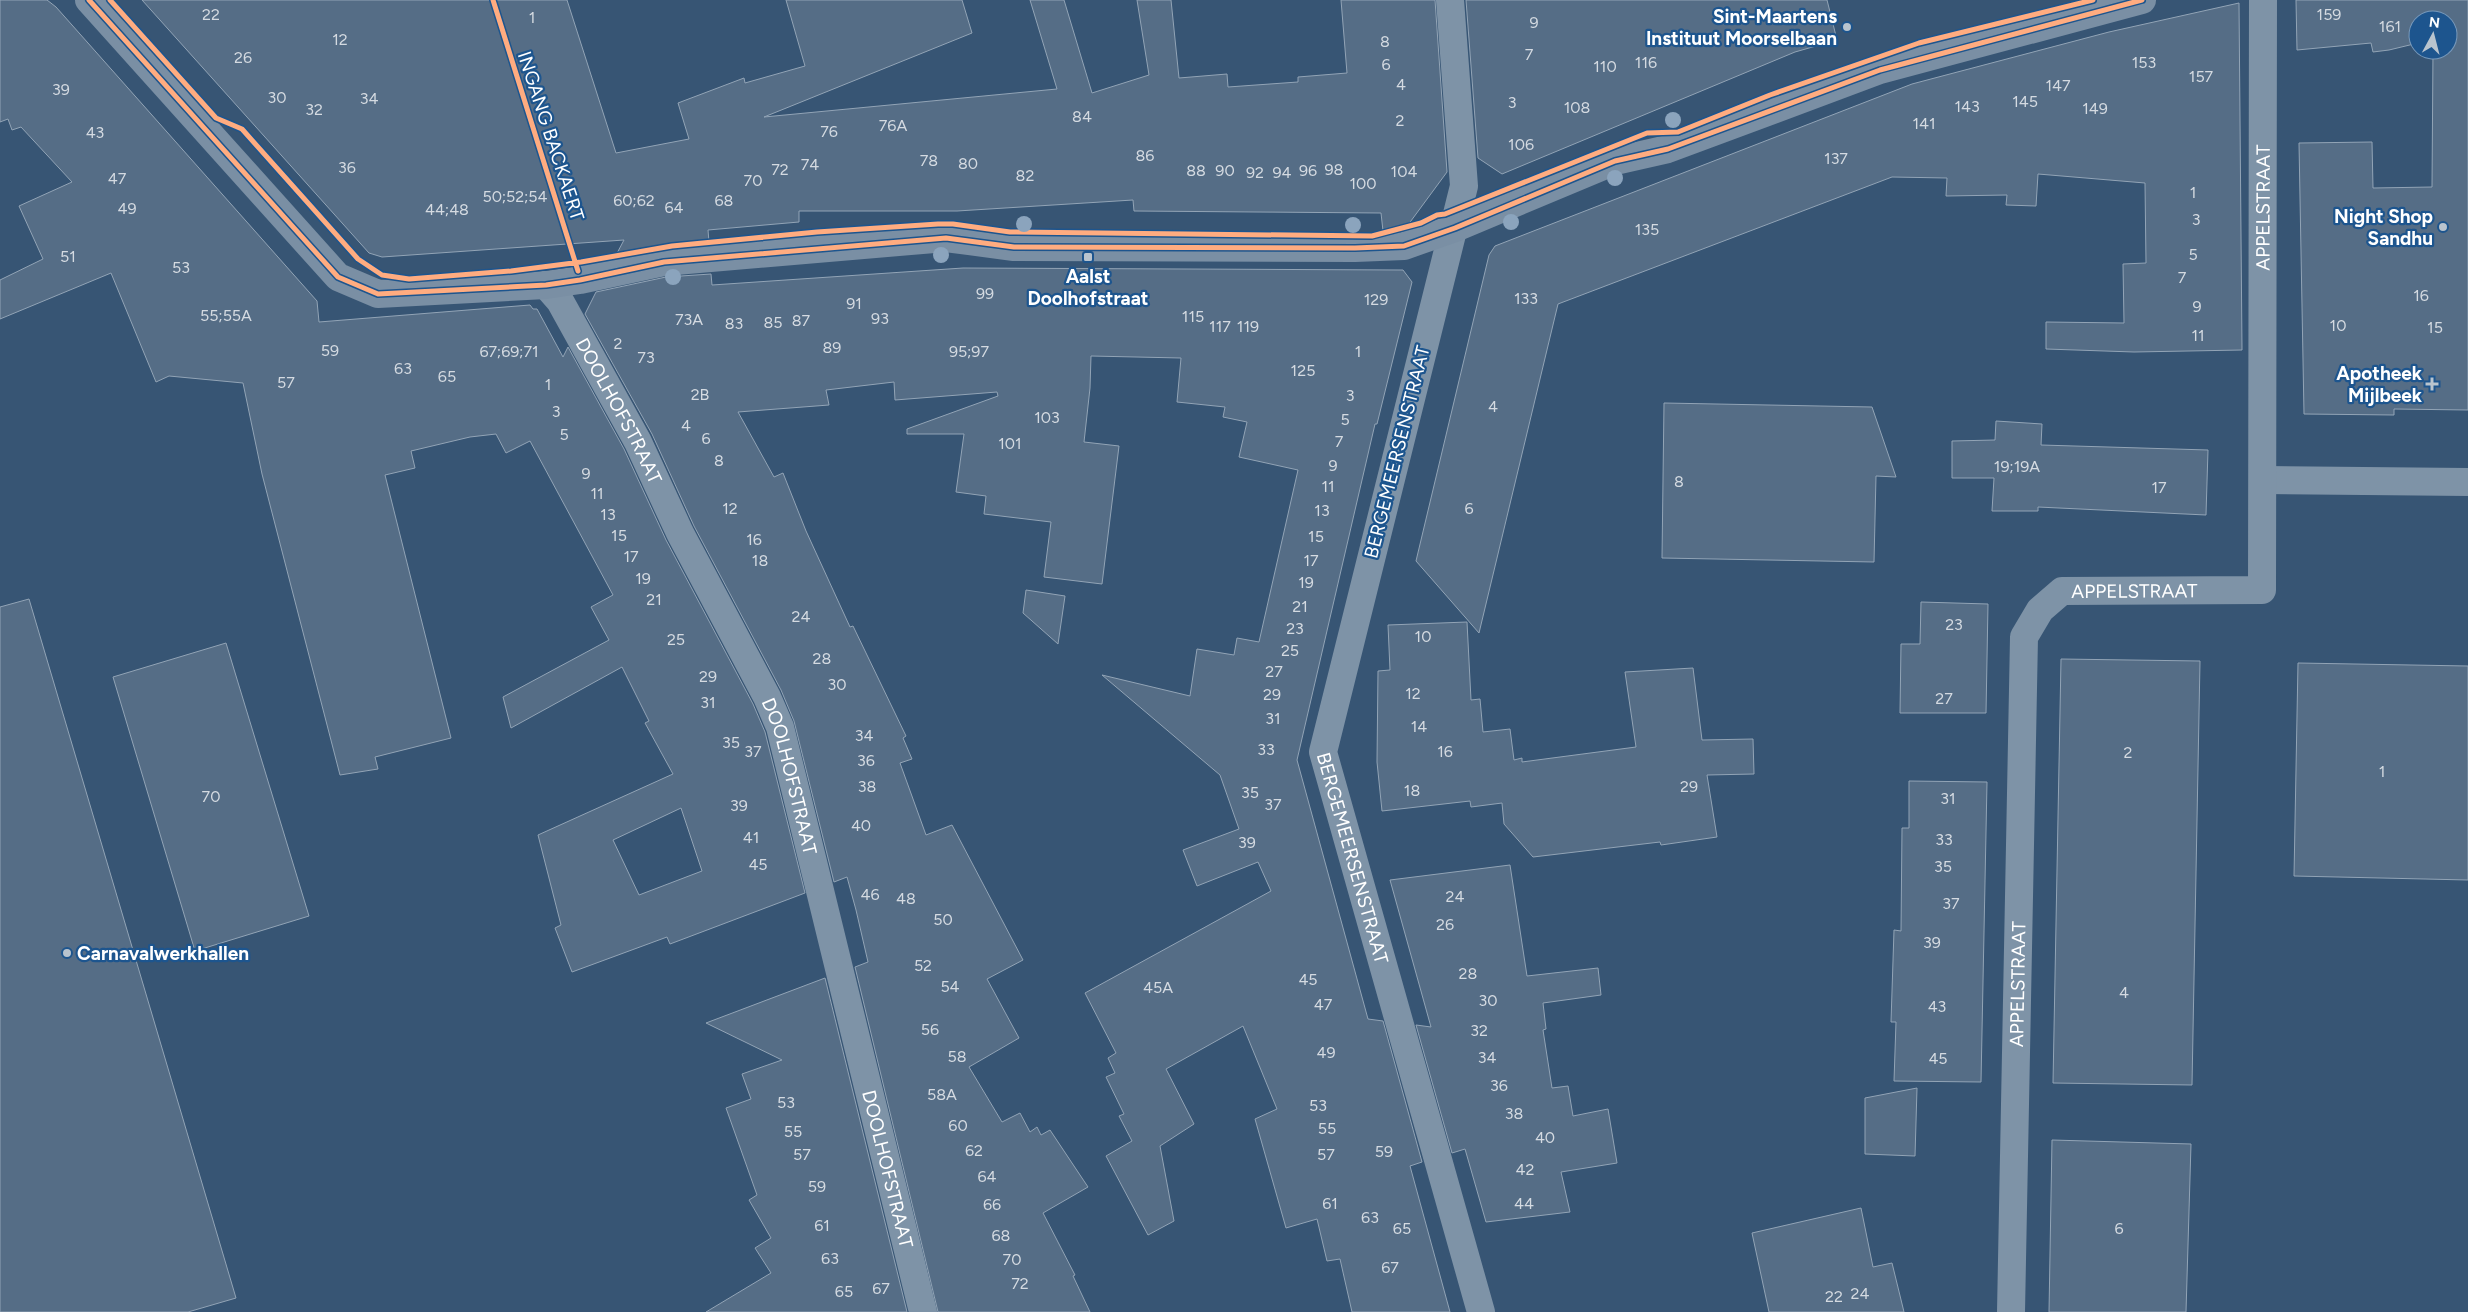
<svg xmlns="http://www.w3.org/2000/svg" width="2468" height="1312" viewBox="0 0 2468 1312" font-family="Figtree,sans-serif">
<rect width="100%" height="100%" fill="#375574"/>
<path fill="#556d86" stroke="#92a4b6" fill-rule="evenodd" d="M 0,0 L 47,0 L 56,7 L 317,301 L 319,322 L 530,305 L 533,309 L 537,309 L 563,357 L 568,347 L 624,449 L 666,540 L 753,704 L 765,732 L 805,893 L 670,944 L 667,937 L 572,972 L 555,928 L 561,925 L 538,835 L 673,774 L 645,723 L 649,721 L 622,667 L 511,728 L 503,697 L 609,640 L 591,607 L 613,595 L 530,441 L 506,453 L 496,434 L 470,437 L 411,451 L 415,468 L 385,475 L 451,738 L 375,757 L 378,769 L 340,775 L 262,474 L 243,383 L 169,376 L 156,382 L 111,273 L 0,319 L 0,280 L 43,259 L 19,206 L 72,182 L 21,127 L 12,130 L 8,119 L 0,122 ZM 681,808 L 702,871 L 639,895 L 613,840 Z
M 142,0 L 567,0 L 616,153 L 689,139 L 678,103 L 744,78 L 745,83 L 805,66 L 786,0 L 962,0 L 972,33 L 764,117 L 1057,89 L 1030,0 L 1064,0 L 1092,93 L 1149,75 L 1137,0 L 1171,0 L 1179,78 L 1227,74 L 1228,87 L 1298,82 L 1298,77 L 1347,73 L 1341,0 L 1435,0 L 1447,172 L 1405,229 L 1401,230 L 1383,231 L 1381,213 L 1134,211 L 1133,200 L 957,211 L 799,211 L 799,222 L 708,230 L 709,242 L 661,247 L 615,257 L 624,240 L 382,257 L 369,253 Z
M 1466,0 L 1827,0 L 1837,40 L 1795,52 L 1502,174 L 1478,158 Z
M 2296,0 L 2468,0 L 2468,410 L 2394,409 L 2394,415 L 2304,414 L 2299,143 L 2372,142 L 2373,188 L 2432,187 L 2433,50 L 2448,50 L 2448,20 L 2418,20 L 2418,43 L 2389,50 L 2373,52 L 2371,43 L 2297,50 Z
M 2239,3 L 2242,350 L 2134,352 L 2046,349 L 2046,322 L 2124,323 L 2123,264 L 2146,263 L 2145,183 L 2038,174 L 2036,206 L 2006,205 L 2007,195 L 1946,196 L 1947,178 L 1892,177 L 1558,304 L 1479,633 L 1416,561 L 1489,255 L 1495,246 L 1912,84 L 2109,32 Z
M 963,268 L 1403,270 L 1412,282 L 1377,424 L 1375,424 L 1297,760 L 1368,1019 L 1383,1021 L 1422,1162 L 1410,1166 L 1450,1312 L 1352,1312 L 1340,1259 L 1327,1261 L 1317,1219 L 1286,1228 L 1255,1119 L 1277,1109 L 1243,1026 L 1166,1069 L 1194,1124 L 1160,1146 L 1174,1221 L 1148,1235 L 1106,1156 L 1132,1141 L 1119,1116 L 1124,1114 L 1106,1077 L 1115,1073 L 1108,1058 L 1116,1053 L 1085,993 L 1271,891 L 1258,862 L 1197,886 L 1183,850 L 1239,829 L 1220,775 L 1102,675 L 1190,696 L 1197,649 L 1234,655 L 1237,638 L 1259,642 L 1298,470 L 1239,457 L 1247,422 L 1223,417 L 1225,407 L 1177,402 L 1181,358 L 1091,356 L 1090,388 L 1084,442 L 1119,446 L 1102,584 L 1044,577 L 1051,522 L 984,514 L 986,496 L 956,492 L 964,434 L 907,434 L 907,429 L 998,396 L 997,392 L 895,400 L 894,382 L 826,390 L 829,405 L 738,412 L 774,477 L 783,473 L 806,531 L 850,627 L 853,626 L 906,736 L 903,738 L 912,759 L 900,763 L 926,835 L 952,825 L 1023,960 L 987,979 L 1019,1038 L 969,1067 L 1002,1122 L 1020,1113 L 1030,1132 L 1037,1127 L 1041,1135 L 1050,1130 L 1088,1187 L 1043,1213 L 1075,1275 L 1073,1276 L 1090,1312 L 938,1312 L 855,967 L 868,962 L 856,910 L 847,877 L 834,882 L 794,721 L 781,690 L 694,526 L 652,434 L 585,314 L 596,292 L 666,277 L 711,274 L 712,285 Z
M 1664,403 L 1872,407 L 1896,477 L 1876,476 L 1874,562 L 1662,558 Z
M 1996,421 L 2042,424 L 2041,445 L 2208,450 L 2206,515 L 2038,507 L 2038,511 L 1992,511 L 1994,478 L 1952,478 L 1952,441 L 1995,440 Z
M 1026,590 L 1065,596 L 1058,644 L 1023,613 Z
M 29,599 L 236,1298 L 188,1312 L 0,1312 L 0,607 Z
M 1921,602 L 1988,604 L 1986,713 L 1900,713 L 1901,644 L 1920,644 Z
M 1467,622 L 1471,700 L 1480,699 L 1483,732 L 1510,729 L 1514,760 L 1522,758 L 1522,762 L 1636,747 L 1625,672 L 1693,668 L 1702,740 L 1753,739 L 1754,774 L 1707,775 L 1717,837 L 1661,845 L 1660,842 L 1533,857 L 1504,824 L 1502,803 L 1471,807 L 1470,801 L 1382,811 L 1377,762 L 1378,671 L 1390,670 L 1388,625 Z
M 226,643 L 309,916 L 195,951 L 113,677 Z
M 2061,659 L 2200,661 L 2192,1085 L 2053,1083 Z
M 2298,663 L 2468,666 L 2468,880 L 2294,876 Z
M 1909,781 L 1987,782 L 1981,1082 L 1894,1081 L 1896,1022 L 1891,1022 L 1894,930 L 1901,931 L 1902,828 L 1909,828 Z
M 1510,865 L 1527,976 L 1598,968 L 1601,995 L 1543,1003 L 1546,1029 L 1543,1030 L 1552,1088 L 1568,1086 L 1573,1116 L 1608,1109 L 1617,1163 L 1561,1172 L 1570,1212 L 1486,1222 L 1465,1149 L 1452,1153 L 1416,1025 L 1431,1027 L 1390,880 Z
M 825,978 L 907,1312 L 706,1312 L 771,1273 L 755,1248 L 771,1238 L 749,1200 L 757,1195 L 726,1108 L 751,1099 L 742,1074 L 782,1060 L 706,1023 Z
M 1917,1088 L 1915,1156 L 1865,1154 L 1865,1098 Z
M 2052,1140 L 2191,1144 L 2186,1312 L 2049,1312 Z
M 1861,1208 L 1873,1267 L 1892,1263 L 1904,1312 L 1769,1312 L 1752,1233 Z"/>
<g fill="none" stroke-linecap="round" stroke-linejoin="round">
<path stroke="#7e93a7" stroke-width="3" stroke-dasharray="2.5 4" stroke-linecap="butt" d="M 493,0 L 570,246"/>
<g stroke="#7e93a7" stroke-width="28">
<path id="s1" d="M 1450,0 L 1464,186 L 1323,752 L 1481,1312"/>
<path id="s2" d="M 546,285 L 560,301 L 638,442 L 680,533 L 767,697 L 780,727 L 923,1312"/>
<path d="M 2263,480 L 2468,482"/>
<path id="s3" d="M 2011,1312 L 2024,637 L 2040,610 L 2062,591 L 2262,590 L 2263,0"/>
</g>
<path stroke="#7a8fa4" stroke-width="28" d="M 89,0 L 338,277 L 378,294 L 546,285 L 580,280 L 664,262 L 946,238 L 1014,247 L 1355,248 L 1404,246 L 1455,228 L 1615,161 L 1668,149 L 1880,70 L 2142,0"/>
<g stroke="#1d558e" stroke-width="8">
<path id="cycleway" d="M 89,0 L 338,277 L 378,294 L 546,285 L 580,280 L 664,262 L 946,238 L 1014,247 L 1355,248 L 1404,246 L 1455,228 L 1615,161 L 1668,149 L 1880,70 L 2142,0
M 110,0 L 216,118 L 242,129 L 358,259 L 382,275 L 409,279 L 511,271 L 581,262 L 672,246 L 817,232 L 938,224 L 953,224 L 1010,232 L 1372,236 L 1421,223 L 1437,215 L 1445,214 L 1647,133 L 1678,132 L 1770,95 L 1919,43 L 2093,0
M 493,0 L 578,271"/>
</g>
<use href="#cycleway" stroke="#ffac80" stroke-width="5"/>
</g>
<g fill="#8ba4bd">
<circle cx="1673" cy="120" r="8"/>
<circle cx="1615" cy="178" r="8"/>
<circle cx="1511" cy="222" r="8"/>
<circle cx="1024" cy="224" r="8"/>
<circle cx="1353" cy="225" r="8"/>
<circle cx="941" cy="255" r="8"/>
<circle cx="673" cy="277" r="8"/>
</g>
<g fill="#b9c4ce" stroke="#1d558e" stroke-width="2">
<circle cx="1847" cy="27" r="5"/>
<circle cx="2443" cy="227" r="5"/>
<rect x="1083" y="252" width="10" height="10" rx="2.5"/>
<path d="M2429.5 376.5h5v5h5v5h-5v5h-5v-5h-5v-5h5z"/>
<circle cx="67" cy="953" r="5"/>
</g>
<g text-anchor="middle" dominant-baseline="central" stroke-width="4.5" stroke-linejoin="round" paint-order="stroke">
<g font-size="16" fill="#d4dae1">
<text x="211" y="14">22</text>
<text x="2329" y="14">159</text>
<text x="532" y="17">1</text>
<text x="1534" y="22">9</text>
<text x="2390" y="26">161</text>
<text x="340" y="39">12</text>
<text x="1385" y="41">8</text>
<text x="1529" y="54">7</text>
<text x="243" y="57">26</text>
<text x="1646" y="62">116</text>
<text x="2144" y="62">153</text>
<text x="1386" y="64">6</text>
<text x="1605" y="66">110</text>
<text x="2201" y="76">157</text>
<text x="1401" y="84">4</text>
<text x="2058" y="85">147</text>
<text x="61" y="89">39</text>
<text x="277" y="97">30</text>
<text x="369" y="98">34</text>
<text x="2025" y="101">145</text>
<text x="1512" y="102">3</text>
<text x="1967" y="106">143</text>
<text x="1577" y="107">108</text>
<text x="2095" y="108">149</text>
<text x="314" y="109">32</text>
<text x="1082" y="116">84</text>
<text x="1400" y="120">2</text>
<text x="1924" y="123">141</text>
<text x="893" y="125">76A</text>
<text x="829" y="131">76</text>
<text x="95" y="132">43</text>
<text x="1521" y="144">106</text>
<text x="1145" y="155">86</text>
<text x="1836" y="158">137</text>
<text x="929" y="160">78</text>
<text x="968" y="163">80</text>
<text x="810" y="164">74</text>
<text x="347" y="167">36</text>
<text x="780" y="169">72</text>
<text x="1334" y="169">98</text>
<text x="1196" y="170">88</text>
<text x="1225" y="170">90</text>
<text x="1308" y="170">96</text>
<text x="1404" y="171">104</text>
<text x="1255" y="172">92</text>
<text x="1282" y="172">94</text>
<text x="1025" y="175">82</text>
<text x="117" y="178">47</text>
<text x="753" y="180">70</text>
<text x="1363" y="183">100</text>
<text x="2193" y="192">1</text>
<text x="515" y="196">50;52;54</text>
<text x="634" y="200">60;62</text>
<text x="724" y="200">68</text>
<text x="674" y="207">64</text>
<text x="127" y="208">49</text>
<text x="447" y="209">44;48</text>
<text x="2196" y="219">3</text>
<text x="1647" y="229">135</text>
<text x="2193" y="254">5</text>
<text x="68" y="256">51</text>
<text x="181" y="267">53</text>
<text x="2182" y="277">7</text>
<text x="985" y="293">99</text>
<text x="2421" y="295">16</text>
<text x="1526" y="298">133</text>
<text x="1376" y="299">129</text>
<text x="854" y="303">91</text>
<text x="2197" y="306">9</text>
<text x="226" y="315">55;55A</text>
<text x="1193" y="316">115</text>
<text x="880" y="318">93</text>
<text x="689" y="319">73A</text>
<text x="801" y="320">87</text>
<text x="773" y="322">85</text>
<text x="734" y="323">83</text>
<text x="2338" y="325">10</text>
<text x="1220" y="326">117</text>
<text x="1248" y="326">119</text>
<text x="2435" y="327">15</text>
<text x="2198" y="335">11</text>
<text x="618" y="343">2</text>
<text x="832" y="347">89</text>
<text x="330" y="350">59</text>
<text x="509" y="351">67;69;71</text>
<text x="969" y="351">95;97</text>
<text x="1358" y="351">1</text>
<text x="646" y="357">73</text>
<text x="403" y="368">63</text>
<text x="1303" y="370">125</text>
<text x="447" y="376">65</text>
<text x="286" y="382">57</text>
<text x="548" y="384">1</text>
<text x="700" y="394">2B</text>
<text x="1350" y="395">3</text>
<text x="1493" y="406">4</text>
<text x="556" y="411">3</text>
<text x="1047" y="417">103</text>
<text x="1345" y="419">5</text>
<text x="686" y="425">4</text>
<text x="564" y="434">5</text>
<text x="706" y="438">6</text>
<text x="1339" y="441">7</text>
<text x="1010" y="443">101</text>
<text x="719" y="460">8</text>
<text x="1333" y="465">9</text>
<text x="2017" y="466">19;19A</text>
<text x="586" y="473">9</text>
<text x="1679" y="481">8</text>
<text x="1328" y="486">11</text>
<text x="2159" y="487">17</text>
<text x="597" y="493">11</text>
<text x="730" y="508">12</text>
<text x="1469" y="508">6</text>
<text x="1322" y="510">13</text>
<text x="608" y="514">13</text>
<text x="619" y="535">15</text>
<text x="1316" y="536">15</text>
<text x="754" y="539">16</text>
<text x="631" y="556">17</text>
<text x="760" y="560">18</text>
<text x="1311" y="560">17</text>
<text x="643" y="578">19</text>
<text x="1306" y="582">19</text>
<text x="654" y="599">21</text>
<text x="1300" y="606">21</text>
<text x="801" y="616">24</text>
<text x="1954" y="624">23</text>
<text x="1295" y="628">23</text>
<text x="1423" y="636">10</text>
<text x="676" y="639">25</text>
<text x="1290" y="650">25</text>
<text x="822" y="658">28</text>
<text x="1274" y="671">27</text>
<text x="708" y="676">29</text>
<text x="837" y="684">30</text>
<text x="1413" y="693">12</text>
<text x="1272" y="694">29</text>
<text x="1944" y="698">27</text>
<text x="708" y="702">31</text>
<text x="1273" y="718">31</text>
<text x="1419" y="726">14</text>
<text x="864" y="735">34</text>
<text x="731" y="742">35</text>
<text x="1266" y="749">33</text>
<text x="753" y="751">37</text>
<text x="1445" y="751">16</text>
<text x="2128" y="752">2</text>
<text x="866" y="760">36</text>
<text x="2382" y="771">1</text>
<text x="867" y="786">38</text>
<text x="1689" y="786">29</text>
<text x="1412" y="790">18</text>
<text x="1250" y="792">35</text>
<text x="211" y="796">70</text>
<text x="1948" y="798">31</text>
<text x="1273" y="804">37</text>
<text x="739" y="805">39</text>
<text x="861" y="825">40</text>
<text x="751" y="837">41</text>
<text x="1944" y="839">33</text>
<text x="1247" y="842">39</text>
<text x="758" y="864">45</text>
<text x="1943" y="866">35</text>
<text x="870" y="894">46</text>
<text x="1455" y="896">24</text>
<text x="906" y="898">48</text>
<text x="1951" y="903">37</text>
<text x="943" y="919">50</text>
<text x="1445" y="924">26</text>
<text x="1932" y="942">39</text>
<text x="923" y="965">52</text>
<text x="1468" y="973">28</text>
<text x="1308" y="979">45</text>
<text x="950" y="986">54</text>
<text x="1158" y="987">45A</text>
<text x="2124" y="992">4</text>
<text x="1488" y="1000">30</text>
<text x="1323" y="1004">47</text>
<text x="1937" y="1006">43</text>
<text x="930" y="1029">56</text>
<text x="1479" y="1030">32</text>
<text x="1326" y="1052">49</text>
<text x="957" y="1056">58</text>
<text x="1487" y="1057">34</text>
<text x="1938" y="1058">45</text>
<text x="1499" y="1085">36</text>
<text x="942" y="1094">58A</text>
<text x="786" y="1102">53</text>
<text x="1318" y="1105">53</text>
<text x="1514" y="1113">38</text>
<text x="958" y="1125">60</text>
<text x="1327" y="1128">55</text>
<text x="793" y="1131">55</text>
<text x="1545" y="1137">40</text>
<text x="974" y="1150">62</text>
<text x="1384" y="1151">59</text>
<text x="802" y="1154">57</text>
<text x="1326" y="1154">57</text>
<text x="1525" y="1169">42</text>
<text x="987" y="1176">64</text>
<text x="817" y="1186">59</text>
<text x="1330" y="1203">61</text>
<text x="1524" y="1203">44</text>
<text x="992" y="1204">66</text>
<text x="1370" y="1217">63</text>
<text x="822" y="1225">61</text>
<text x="1402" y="1228">65</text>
<text x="2119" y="1228">6</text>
<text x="1001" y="1235">68</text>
<text x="830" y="1258">63</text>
<text x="1012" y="1259">70</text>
<text x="1390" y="1267">67</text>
<text x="1020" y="1283">72</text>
<text x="881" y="1288">67</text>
<text x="844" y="1291">65</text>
<text x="1860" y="1293">24</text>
<text x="1834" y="1296">22</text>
</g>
<g font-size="19" font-weight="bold" fill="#fff" stroke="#1d558e" text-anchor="end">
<text x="1837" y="16">Sint-Maartens<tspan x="1837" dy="22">Instituut Moorselbaan</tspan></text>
<text x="2433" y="216">Night Shop<tspan x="2433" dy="22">Sandhu</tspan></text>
<text x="1088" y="276" text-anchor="middle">Aalst<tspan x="1088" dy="22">Doolhofstraat</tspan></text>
<text x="2422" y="373">Apotheek<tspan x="2422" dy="22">Mijlbeek</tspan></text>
<text x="77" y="953" text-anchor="start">Carnavalwerkhallen</text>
</g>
<g font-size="19" fill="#fff" stroke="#1d558e">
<text transform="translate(551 136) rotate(72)">INGANG BACKAERT</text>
<text stroke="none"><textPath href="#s3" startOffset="1318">APPELSTRAAT</textPath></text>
<text stroke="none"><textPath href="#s2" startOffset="146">DOOLHOFSTRAAT</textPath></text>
<text transform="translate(1397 452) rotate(-76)">BERGEMEERSENSTRAAT</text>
<text stroke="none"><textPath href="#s3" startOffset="808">APPELSTRAAT</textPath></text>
<text stroke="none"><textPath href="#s2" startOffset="551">DOOLHOFSTRAAT</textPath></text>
<text stroke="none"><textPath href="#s1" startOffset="880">BERGEMEERSENSTRAAT</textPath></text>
<text stroke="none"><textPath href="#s3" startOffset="328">APPELSTRAAT</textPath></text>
<text stroke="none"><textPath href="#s2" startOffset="956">DOOLHOFSTRAAT</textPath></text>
</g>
</g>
<g transform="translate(2433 35) rotate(7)"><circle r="24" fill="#1d558e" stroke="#7799bb"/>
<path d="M0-4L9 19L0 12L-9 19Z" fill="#b9c4ce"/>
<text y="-8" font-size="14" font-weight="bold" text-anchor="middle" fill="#ffffff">N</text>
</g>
</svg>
